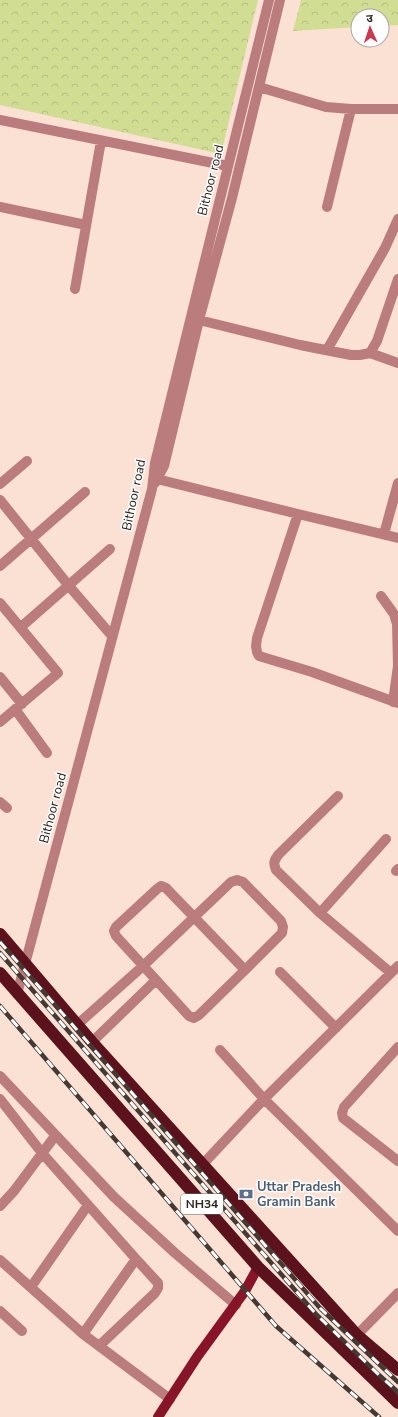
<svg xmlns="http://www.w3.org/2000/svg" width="398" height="1417" viewBox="0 0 398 1417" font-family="'Nunito Sans','Noto Sans Devanagari',sans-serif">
<defs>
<pattern id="forest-crowns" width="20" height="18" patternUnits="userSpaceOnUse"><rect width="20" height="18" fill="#d2dd94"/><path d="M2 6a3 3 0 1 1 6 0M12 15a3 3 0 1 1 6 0" fill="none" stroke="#b5be7f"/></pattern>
</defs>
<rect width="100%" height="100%" fill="#fae1d3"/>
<path fill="url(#forest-crowns)" d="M 0,0 L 258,0 L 221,154 L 0,105 Z
M 301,0 L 398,0 L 398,25 L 382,26 L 382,16 L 358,16 L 358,27 L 293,31 Z"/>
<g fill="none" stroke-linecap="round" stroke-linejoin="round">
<path stroke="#bb7c7e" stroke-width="10" d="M 259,87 L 326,107 L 351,109 L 398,109
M 0,120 L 228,166
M 0,207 L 86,225
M 327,207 L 351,109
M 75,289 L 101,141
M 199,320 L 300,345 L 351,355 L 360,355 L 370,353 L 377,341 L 398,279
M 327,350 L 385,248 L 398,219
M 370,353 L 398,363
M 157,479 L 298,514 L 257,638 L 256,646 L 257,652 L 259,656 L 312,672 L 398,703
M 155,483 L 164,466 L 199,320 L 232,198 L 280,0
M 0,484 L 27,461
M 0,500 L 69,586 L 112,636
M 298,514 L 398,538
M 384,534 L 398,483
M 0,566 L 85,492
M 381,596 L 394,614 L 397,624 L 398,666 L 393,702
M 0,603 L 58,673 L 0,722
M 21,627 L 110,549
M 0,677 L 22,704
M 15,709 L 47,753
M 338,796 L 279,854 C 274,860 273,863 276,870 L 320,913 L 391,973
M 0,802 L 7,808
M 396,871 L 398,869
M 161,886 L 166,888 L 245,970 L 199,1015 L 194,1018 L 189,1016 L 116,936 L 114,931 L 116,927 L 157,889 Z
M 320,913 L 386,839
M 280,972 L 336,1028
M 17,994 L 152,489 L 155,463 L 269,0
M 78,1024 L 143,966 L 231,882 L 237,880 L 243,882 L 281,921 L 283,927 L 282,933 L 245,970
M 92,1042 L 156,980
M 398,1047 L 344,1107 L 342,1113 L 343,1118 L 398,1161
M 220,1050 L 264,1099 L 398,1231
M 0,1076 L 114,1197 L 175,1253 L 236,1305
M 0,1099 L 42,1153 L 136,1259 L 158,1283 L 158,1288 L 155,1293 L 99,1346
M 203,1164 L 264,1099 L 398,966
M 0,1206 L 14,1191 L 55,1136
M 0,1260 L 83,1334 L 170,1399
M 31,1287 L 88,1205
M 0,1311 L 22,1331
M 83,1334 L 136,1259
M 357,1335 L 398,1293"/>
<path stroke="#88142a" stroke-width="10" d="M 158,1417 L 197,1357 L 245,1291 L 258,1267"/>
<path stroke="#5c121d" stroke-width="12" d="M 0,934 L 92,1042 L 357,1335 L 398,1370
M 0,973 L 258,1267 L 398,1403"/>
<g stroke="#443933" stroke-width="4.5">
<path id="rail" d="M 0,942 L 320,1308 L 398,1382
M 0,953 L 316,1314 L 379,1375 L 398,1392
M 0,1006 L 276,1326 L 379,1417"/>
</g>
<use href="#rail" stroke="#fff" stroke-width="3" stroke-dasharray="9" stroke-linecap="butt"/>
</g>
<defs>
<g id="bank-bare" transform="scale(1.08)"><path d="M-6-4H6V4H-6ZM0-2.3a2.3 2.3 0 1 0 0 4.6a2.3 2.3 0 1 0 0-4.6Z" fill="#5c6f8a" stroke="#fff" stroke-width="2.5" paint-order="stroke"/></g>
</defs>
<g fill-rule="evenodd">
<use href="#bank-bare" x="246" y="1194"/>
</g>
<g text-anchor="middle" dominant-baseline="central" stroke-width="3" stroke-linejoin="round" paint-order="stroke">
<rect fill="#fff" stroke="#6c6662" stroke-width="1" x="181" y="1194" width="42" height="20" rx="3"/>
<g font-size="12" font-weight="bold" fill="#2d241f">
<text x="202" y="1204">NH34</text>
</g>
<g font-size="13" fill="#2d241f" stroke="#fff">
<text transform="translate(211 180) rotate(-76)">Bithoor road</text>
<text transform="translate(134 495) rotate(-78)">Bithoor road</text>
<text transform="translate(53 808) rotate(-75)">Bithoor road</text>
</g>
<g font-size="13" font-weight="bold" fill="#4e5e75" stroke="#fff" text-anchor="start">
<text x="257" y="1187">Uttar Pradesh<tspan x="257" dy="15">Gramin Bank</tspan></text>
</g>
</g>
<g transform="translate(370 28) rotate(357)"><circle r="19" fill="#ffffff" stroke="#aba7a5"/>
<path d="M0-3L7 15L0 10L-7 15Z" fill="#c93950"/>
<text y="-6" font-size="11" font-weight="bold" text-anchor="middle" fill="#2d241f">उ</text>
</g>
</svg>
